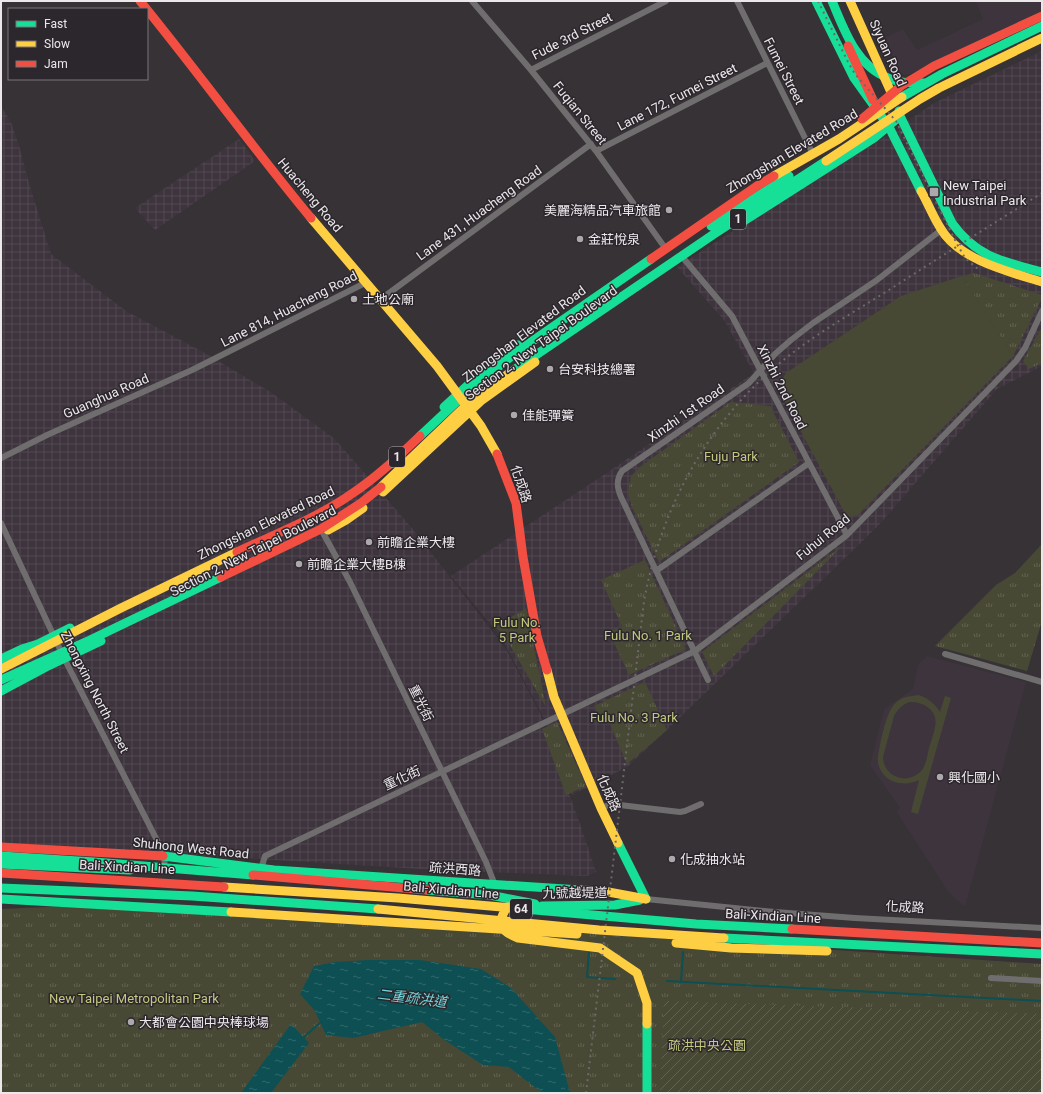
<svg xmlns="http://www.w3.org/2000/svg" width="1043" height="1094" viewBox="0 0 1043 1094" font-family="Roboto,'Noto Sans TC',sans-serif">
<defs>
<pattern id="industrial-grid" width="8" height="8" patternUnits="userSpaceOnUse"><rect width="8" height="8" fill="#3e343d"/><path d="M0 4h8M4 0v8" fill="none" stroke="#514850"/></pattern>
<pattern id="park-tufts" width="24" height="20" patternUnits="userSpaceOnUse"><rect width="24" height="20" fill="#484934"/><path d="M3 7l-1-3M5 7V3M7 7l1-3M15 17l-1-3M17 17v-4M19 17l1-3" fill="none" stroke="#636352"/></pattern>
<pattern id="garden-furrows" width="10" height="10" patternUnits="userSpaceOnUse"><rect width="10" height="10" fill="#484934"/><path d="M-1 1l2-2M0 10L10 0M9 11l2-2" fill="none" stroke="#636352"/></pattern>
<pattern id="water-ripples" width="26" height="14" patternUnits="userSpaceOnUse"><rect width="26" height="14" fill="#0d4f52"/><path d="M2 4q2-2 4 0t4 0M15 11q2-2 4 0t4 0" fill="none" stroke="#30686b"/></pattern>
</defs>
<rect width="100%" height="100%" fill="#363235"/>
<path fill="#3e343d" d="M 978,1 L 1042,1 L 1042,11 L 910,74 L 901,74 L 884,38 L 903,29 L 917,50 L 983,19 L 976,2 Z
M 927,656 L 1026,682 L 965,907 L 949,893 L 896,811 L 900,808 L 870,765 L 884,709 L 913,689 L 918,665 Z"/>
<path fill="url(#industrial-grid)" d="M 1042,51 L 1042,366 L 997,389 L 879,525 L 667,730 L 627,767 L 572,795 L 541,712 L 501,637 L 451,576 L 608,472 L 754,373 L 724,320 L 677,267 L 778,202 L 877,142 L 934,103 Z
M 1,106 L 11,122 L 20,149 L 29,183 L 51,254 L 126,311 L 205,353 L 272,393 L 335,439 L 411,527 L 506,649 L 540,713 L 580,824 L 596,872 L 587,876 L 437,870 L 1,843 Z
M 239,139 L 255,161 L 155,230 L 135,208 Z"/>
<path fill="#484934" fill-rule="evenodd" d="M 962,276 L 1013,356 L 858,515 L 847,517 L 777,387 L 786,373 L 901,296 Z
M 919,695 C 929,699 934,703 940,712 L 945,696 L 951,698 L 918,814 L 911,812 L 919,780 C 903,788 881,782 878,762 C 877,754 885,721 889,713 C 891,708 895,702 901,699 C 906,696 913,696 919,695 ZM 909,702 C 924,701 939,711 935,727 C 934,734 931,741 929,748 C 927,756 926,768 919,773 C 912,779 903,780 895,776 C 888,773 883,765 883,757 L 894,716 C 898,709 902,705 909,702 Z"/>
<path fill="url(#park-tufts)" d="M 974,273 L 1042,295 L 1042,298 L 1013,356 L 962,276 Z
M 1042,327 L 1042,363 L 1029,369 L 1023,361 Z
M 731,402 L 770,406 L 799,462 L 659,562 L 632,507 L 628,493 L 631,476 L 641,466 Z
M 1042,544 L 1042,621 L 1027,671 L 935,646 L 996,585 L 1015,573 Z
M 843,545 L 714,676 L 702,652 Z
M 645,560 L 686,649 L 629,675 L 609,632 L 622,626 L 601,580 Z
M 526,608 L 546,707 L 504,635 L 495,627 Z
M 645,682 L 667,730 L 627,764 L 607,717 L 599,716 L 594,706 Z
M 557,722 L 586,786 L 566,795 L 542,729 Z
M 141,903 L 1042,964 L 1042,1093 L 1,1093 L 1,909 Z"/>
<path fill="url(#garden-furrows)" d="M 664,1001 L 1042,1014 L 1042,1093 L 660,1093 Z"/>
<path fill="url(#water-ripples)" d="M 368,960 L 420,960 L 481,969 L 511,988 L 555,1037 L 569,1089 L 565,1093 L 544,1093 L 537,1089 L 509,1067 L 483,1065 L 443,1039 L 422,1022 L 353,1038 L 326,1035 L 315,1011 L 300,994 L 314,966 L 335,962 Z
M 291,1024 L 309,1043 L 271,1093 L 241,1093 Z"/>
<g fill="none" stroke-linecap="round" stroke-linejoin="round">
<path stroke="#0d4f52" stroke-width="2" d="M 589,952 L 587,977 L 615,979
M 667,981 L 1042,1001
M 681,982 L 683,952
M 303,1038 L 322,1021
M 566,1089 L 570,1093"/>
<path stroke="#706d6f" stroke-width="6" d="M 472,1 L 531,70 L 596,151 L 663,245
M 737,1 L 811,150
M 531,70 L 666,1
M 596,151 L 767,63
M 684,259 L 732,316 L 847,535
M 381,299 L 591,144
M 1,458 L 47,435 L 192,370 L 367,282
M 1,523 L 64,658 L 165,856 L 164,870
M 323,533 L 350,582 L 486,862 L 495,885
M 656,571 L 809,463
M 945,654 L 1042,682
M 708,680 L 621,497 C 617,487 616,480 622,471 L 749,383 L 775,354 L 791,340 L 813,323 L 877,280 L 941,230
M 601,808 L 611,804 L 680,812 L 685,811 L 701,804
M 261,869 L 265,856 L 695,651 L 847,535 L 1016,361 L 1025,348 L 1042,311
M 646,899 L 775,912 L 855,918 L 1042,928
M 991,978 L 1042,981"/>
<path stroke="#16e098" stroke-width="9" d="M 816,1 L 854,78 L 889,127 L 921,191
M 832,1 C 844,29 856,66 888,78 C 899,83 912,83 924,83
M 902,97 L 942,74 L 1042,26
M 899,111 L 900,116 L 952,223 C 976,257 1004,262 1042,272
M 739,224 L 874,138 L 900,116
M 711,226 L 789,176
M 511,372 L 714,234 L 826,161
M 444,407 L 481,373 L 518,345
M 420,436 L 466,393 L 518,351 L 651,259
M 1,659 L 22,649 L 38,644 L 70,628
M 1,680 L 90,640 L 221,577
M 1,691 L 46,667 L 101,641
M 618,843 L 646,899
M 1,856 L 94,862 L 253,875
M 163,856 L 274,870 L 580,890
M 1,864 L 130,870
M 1,888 L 192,896 L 378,909
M 427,890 L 490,895 L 535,904
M 1,899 L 231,912
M 542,906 L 615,905 L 640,900
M 512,908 L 696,924 L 792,929
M 724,938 L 1042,954
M 647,1024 L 647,1093"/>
<path stroke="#ffcf43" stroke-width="9" d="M 850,1 L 894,99
M 826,161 L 920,99 L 939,88 L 1042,38
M 774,176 L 839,139 L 902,97
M 921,191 C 928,203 933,217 941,229 C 959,260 1010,272 1042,282
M 311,218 L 437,366 L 481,426 L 497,454
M 381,487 L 474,398 L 511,372
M 383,492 L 482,400 L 535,362
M 328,530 L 346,520 L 363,508
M 1,669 L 121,608 L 237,552
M 547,670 L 554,697 L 601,808 L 618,843
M 224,887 L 398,898 L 512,908
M 580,890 L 603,891 L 646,899
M 511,907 L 507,907 C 496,924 500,931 518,938 L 600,948 L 637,973 L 647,1003 L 647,1024
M 378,909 L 599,930 L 724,938
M 231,912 L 577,934
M 676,943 L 731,948 L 827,951"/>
<path stroke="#f24e42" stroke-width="9" d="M 140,1 C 198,72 252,147 311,218
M 848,46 L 873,100
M 862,119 L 901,86 L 934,66 L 1042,16
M 651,259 L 757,186 L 774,176
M 497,454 L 516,503 L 523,557 L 537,636 L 547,670
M 237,552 C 273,535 317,518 350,495 C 376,478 398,457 420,436
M 221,577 L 321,529 L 361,503 L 381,487
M 1,847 L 163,856
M 1,873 L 224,887
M 253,875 L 427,890
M 792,929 L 1042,943"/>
<path stroke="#6c686b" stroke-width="2" stroke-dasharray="2 4" stroke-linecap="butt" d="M 818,1 L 849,64 L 855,74 L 896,121 L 957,244 L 965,258 L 978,269
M 586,1093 L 644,601 C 661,508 707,423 781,362 C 814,335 852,313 889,290 C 940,257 991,225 1042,193"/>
</g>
<g fill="#aca8ab" stroke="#2c272c" stroke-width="1.5">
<rect x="929" y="187" width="10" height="10" rx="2"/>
<circle cx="669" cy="210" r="4"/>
<circle cx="580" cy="239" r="4"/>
<circle cx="354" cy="299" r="4"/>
<circle cx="550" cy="369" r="4"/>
<circle cx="514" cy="415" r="4"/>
<circle cx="369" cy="542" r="4"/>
<circle cx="299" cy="564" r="4"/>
<circle cx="940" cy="777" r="4"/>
<circle cx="672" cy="859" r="4"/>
<circle cx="131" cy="1022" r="4"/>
</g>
<g text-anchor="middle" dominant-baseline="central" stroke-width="3" stroke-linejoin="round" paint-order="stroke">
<g fill="#2c272c" stroke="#b2adb2" stroke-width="1">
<rect x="730" y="209" width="16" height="20" rx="3"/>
<rect x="389" y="447" width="16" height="20" rx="3"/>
<rect x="510" y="899" width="22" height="20" rx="3"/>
</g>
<g font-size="12" font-weight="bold" fill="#ebe7eb">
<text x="738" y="219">1</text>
<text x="397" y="457">1</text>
<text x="521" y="909">64</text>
</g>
<g font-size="13" fill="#ebe7eb" stroke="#2c272c">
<text transform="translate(572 36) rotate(-27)">Fude 3rd Street</text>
<text transform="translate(888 53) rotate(66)">Siyuan Road</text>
<text transform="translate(784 71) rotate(63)">Fumei Street</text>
<text transform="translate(677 97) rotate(-27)">Lane 172, Fumei Street</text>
<text transform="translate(580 113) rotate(51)">Fuqian Street</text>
<text transform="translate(792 151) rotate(-31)">Zhongshan Elevated Road</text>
<text transform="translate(310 195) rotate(50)">Huacheng Road</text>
<text transform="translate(479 213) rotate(-36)">Lane 431, Huacheng Road</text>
<text transform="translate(289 309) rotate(-27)">Lane 814, Huacheng Road</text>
<text transform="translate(524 334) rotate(-37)">Zhongshan Elevated Road</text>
<text transform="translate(541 343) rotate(-36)">Section 2, New Taipei Boulevard</text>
<text transform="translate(782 387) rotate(63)">Xinzhi 2nd Road</text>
<text transform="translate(106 396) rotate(-24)">Guanghua Road</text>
<text transform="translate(686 413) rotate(-35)">Xinzhi 1st Road</text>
<text transform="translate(521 484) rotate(71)">化成路</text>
<text transform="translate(266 523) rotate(-26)">Zhongshan Elevated Road</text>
<text transform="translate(823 537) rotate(-39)">Fuhui Road</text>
<text transform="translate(253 551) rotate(-27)">Section 2, New Taipei Boulevard</text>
<text transform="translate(95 692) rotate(63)">Zhongxing North Street</text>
<text transform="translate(421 703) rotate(64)">重光街</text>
<text transform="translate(402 778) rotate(-25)">重化街</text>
<text transform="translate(609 793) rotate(66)">化成路</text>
<text transform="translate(191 848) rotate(6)">Shuhong West Road</text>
<text transform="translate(127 867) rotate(3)">Bali-Xindian Line</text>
<text transform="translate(455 869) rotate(4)">疏洪西路</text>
<text transform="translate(451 890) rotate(5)">Bali-Xindian Line</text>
<text transform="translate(575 893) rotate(-1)">九號越堤道</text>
<text transform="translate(905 907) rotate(3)">化成路</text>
<text transform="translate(773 916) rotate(3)">Bali-Xindian Line</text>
</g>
<g font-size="13" fill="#ebe7eb" stroke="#2c272c" text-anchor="start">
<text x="943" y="185">New Taipei<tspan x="943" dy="15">Industrial Park</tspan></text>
<text x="661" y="210" text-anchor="end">美麗海精品汽車旅館</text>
<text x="588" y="239">金莊悅泉</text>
<text x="362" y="299">土地公廟</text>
<text x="558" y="369">台安科技總署</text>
<text x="522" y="415">佳能彈簧</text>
<text x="377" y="542">前瞻企業大樓</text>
<text x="307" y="564">前瞻企業大樓B棟</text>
<text x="948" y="777">興化國小</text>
<text x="680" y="859">化成抽水站</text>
<text x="139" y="1022">大都會公園中央棒球場</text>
</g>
<g font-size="13" fill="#c3c87f" stroke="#2c272c">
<text x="731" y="456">Fuju Park</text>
<text x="517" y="622">Fulu No.<tspan x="517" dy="15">5 Park</tspan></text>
<text x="648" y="635">Fulu No. 1 Park</text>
<text x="634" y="717">Fulu No. 3 Park</text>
<text x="134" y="998">New Taipei Metropolitan Park</text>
<text x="707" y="1045">疏洪中央公園</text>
</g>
<g font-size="14" font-style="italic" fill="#70d5da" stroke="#2c272c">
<text transform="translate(412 998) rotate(7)">二重疏洪道</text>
</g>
</g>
<rect width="1043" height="1094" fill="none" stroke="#ebe7eb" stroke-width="4"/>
<rect x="8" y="8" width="140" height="72" fill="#2c272c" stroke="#787478"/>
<rect x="16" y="21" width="20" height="6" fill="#16e098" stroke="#787478"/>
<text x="44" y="28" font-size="12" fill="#ebe7eb">Fast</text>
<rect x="16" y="41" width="20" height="6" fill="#ffcf43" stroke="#787478"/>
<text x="44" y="48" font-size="12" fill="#ebe7eb">Slow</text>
<rect x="16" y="61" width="20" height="6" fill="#f24e42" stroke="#787478"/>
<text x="44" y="68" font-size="12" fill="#ebe7eb">Jam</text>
</svg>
